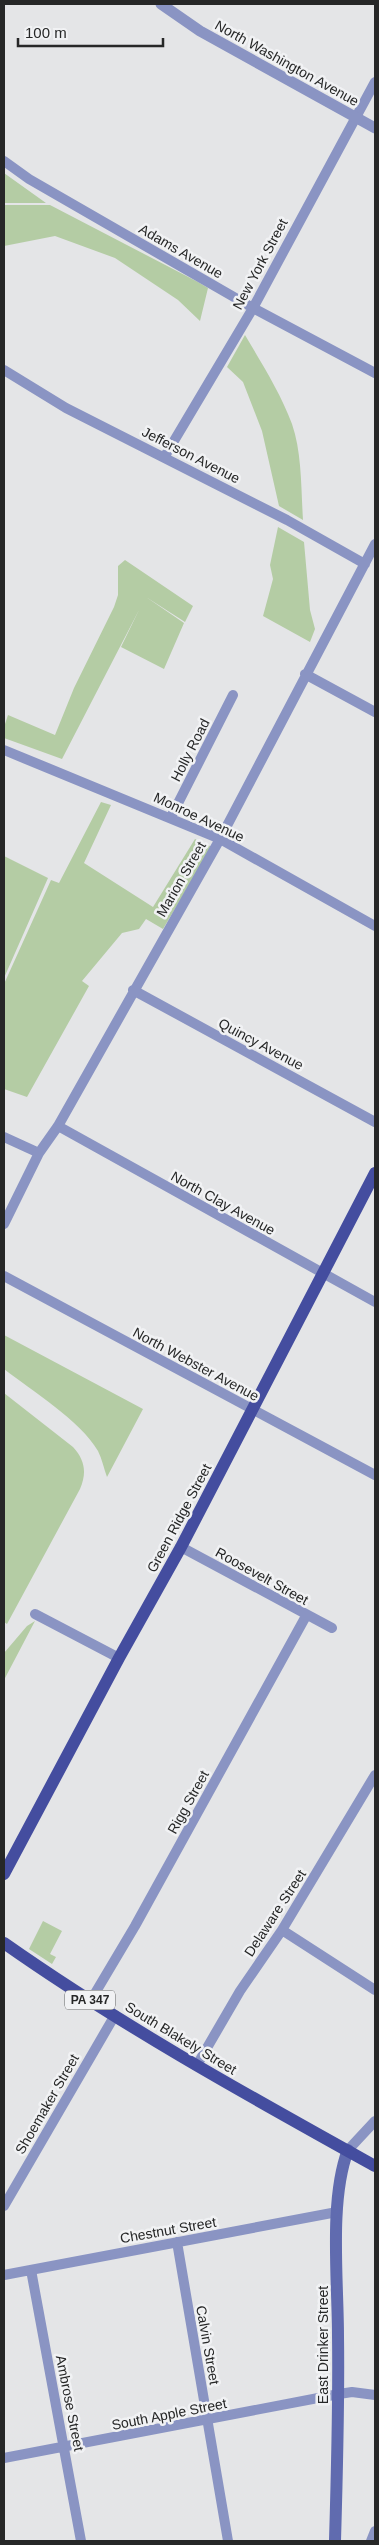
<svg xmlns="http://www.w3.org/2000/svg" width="379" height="2545" viewBox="0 0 379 2545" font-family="Helvetica,sans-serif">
<rect width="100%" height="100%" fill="#e4e5e7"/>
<path fill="#b4cca4" d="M 4,173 L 46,203 L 4,203 Z
M 4,205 L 50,205 L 198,282 L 208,288 L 200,321 L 178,300 L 115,258 L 55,236 L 4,246 Z
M 245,335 C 262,364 280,392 292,424 C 302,453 301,489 303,520 L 279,506 L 262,431 L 243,382 L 227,367 Z
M 278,527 L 304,542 L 310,610 L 315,629 L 310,642 L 263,616 L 273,579 L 270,565 Z
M 125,560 L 193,606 L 185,622 L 146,597 L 184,623 L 164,669 L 121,647 L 139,610 L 62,759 L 4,738 L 4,727 L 8,715 L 55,735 L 74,688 L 114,607 L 118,595 L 118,566 Z
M 101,802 L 111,805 L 84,863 L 153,907 L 195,839 L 212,847 L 163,929 L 146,919 L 139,929 L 122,933 L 82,981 L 89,986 L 27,1097 L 4,1089 L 4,984 L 51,880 L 59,883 Z
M 4,856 L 48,878 L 4,978 Z
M 4,1335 L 143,1409 L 107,1477 C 104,1469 102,1459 98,1451 C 80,1420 32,1391 4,1369 Z
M 4,1393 L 73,1447 C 85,1460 87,1473 80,1489 L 7,1624 L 4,1622 Z
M 35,1621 L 4,1680 L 4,1653 L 27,1626 Z
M 43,1921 L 62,1931 L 50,1954 L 56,1957 L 52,1964 L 29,1949 Z"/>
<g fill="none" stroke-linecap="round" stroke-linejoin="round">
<path stroke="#8a94c3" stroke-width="10" d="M 4,161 L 29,179 L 253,308 L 375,373
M 4,370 L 66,408 L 287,520 L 365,564
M 165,456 L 253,308 L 375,82
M 305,674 L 375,712
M 4,750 L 220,839 L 375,926
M 171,817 L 233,695
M 133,990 L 375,1122
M 58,1126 L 375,1302
M 4,1137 L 39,1153
M 4,1224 L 39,1153 L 58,1126 L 220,839 L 375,544
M 4,1276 L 375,1475
M 181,1547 L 332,1628
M 35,1614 L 119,1658
M 282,1930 L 375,1990
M 91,2000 L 135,1926 L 306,1616
M 197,2065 L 240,1991 L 282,1930 L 375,1775
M 348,2150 L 375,2121
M 4,2206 L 115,2015
M 177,2242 L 228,2541
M 31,2270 L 81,2541
M 4,2275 L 337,2212
M 4,2458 L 339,2394 L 352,2392 L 375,2395
M 371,2541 L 375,2531"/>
<path stroke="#8a94c3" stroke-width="11" d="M 161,4 L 200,31 L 375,128"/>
<path stroke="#606baf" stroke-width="12" d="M 335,2541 C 337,2473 339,2404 338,2336 C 338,2281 329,2200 348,2150"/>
<path stroke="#444d9f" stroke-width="12" d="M 4,1874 L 119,1658 L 181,1547 L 375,1173
M 4,1943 C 122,2026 249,2096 375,2166"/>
</g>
<g text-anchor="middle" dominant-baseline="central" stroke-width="5" stroke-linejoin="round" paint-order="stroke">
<rect fill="#f1f2f4" stroke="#636464" stroke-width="1" x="65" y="1990.5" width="50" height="19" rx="4"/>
<g font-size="12" font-weight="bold" fill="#262727">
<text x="90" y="2000">PA 347</text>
</g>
<g font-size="14" fill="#262727" stroke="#f1f2f4">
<text transform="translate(287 63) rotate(29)">North Washington Avenue</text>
<text transform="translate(181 251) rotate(30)">Adams Avenue</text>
<text transform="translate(260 264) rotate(-62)">New York Street</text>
<text transform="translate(191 455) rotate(27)">Jefferson Avenue</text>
<text transform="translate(190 750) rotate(-63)">Holly Road</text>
<text transform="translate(199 817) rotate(25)">Monroe Avenue</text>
<text transform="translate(181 879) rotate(-60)">Marion Street</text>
<text transform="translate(261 1044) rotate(28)">Quincy Avenue</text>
<text transform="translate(223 1203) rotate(29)">North Clay Avenue</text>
<text transform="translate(196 1364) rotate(28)">North Webster Avenue</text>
<text transform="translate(179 1518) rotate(-62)">Green Ridge Street</text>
<text transform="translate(262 1576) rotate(29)">Roosevelt Street</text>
<text transform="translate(188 1802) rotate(-61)">Rigg Street</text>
<text transform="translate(275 1913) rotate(-57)">Delaware Street</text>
<text transform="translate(181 2038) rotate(31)">South Blakely Street</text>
<text transform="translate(47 2104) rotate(-60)">Shoemaker Street</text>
<text transform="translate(168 2230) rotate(-10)">Chestnut Street</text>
<text transform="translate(208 2345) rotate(80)">Calvin Street</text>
<text transform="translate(323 2345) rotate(-90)">East Drinker Street</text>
<text transform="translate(70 2403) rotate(79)">Ambrose Street</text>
<text transform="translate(169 2414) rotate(-11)">South Apple Street</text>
</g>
</g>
<rect width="379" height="2545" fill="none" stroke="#262727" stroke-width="10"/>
<path d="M18 38v8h145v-8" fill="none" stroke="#262727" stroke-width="2.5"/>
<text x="25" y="38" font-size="15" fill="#262727" stroke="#f1f2f4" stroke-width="4" paint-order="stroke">100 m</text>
</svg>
